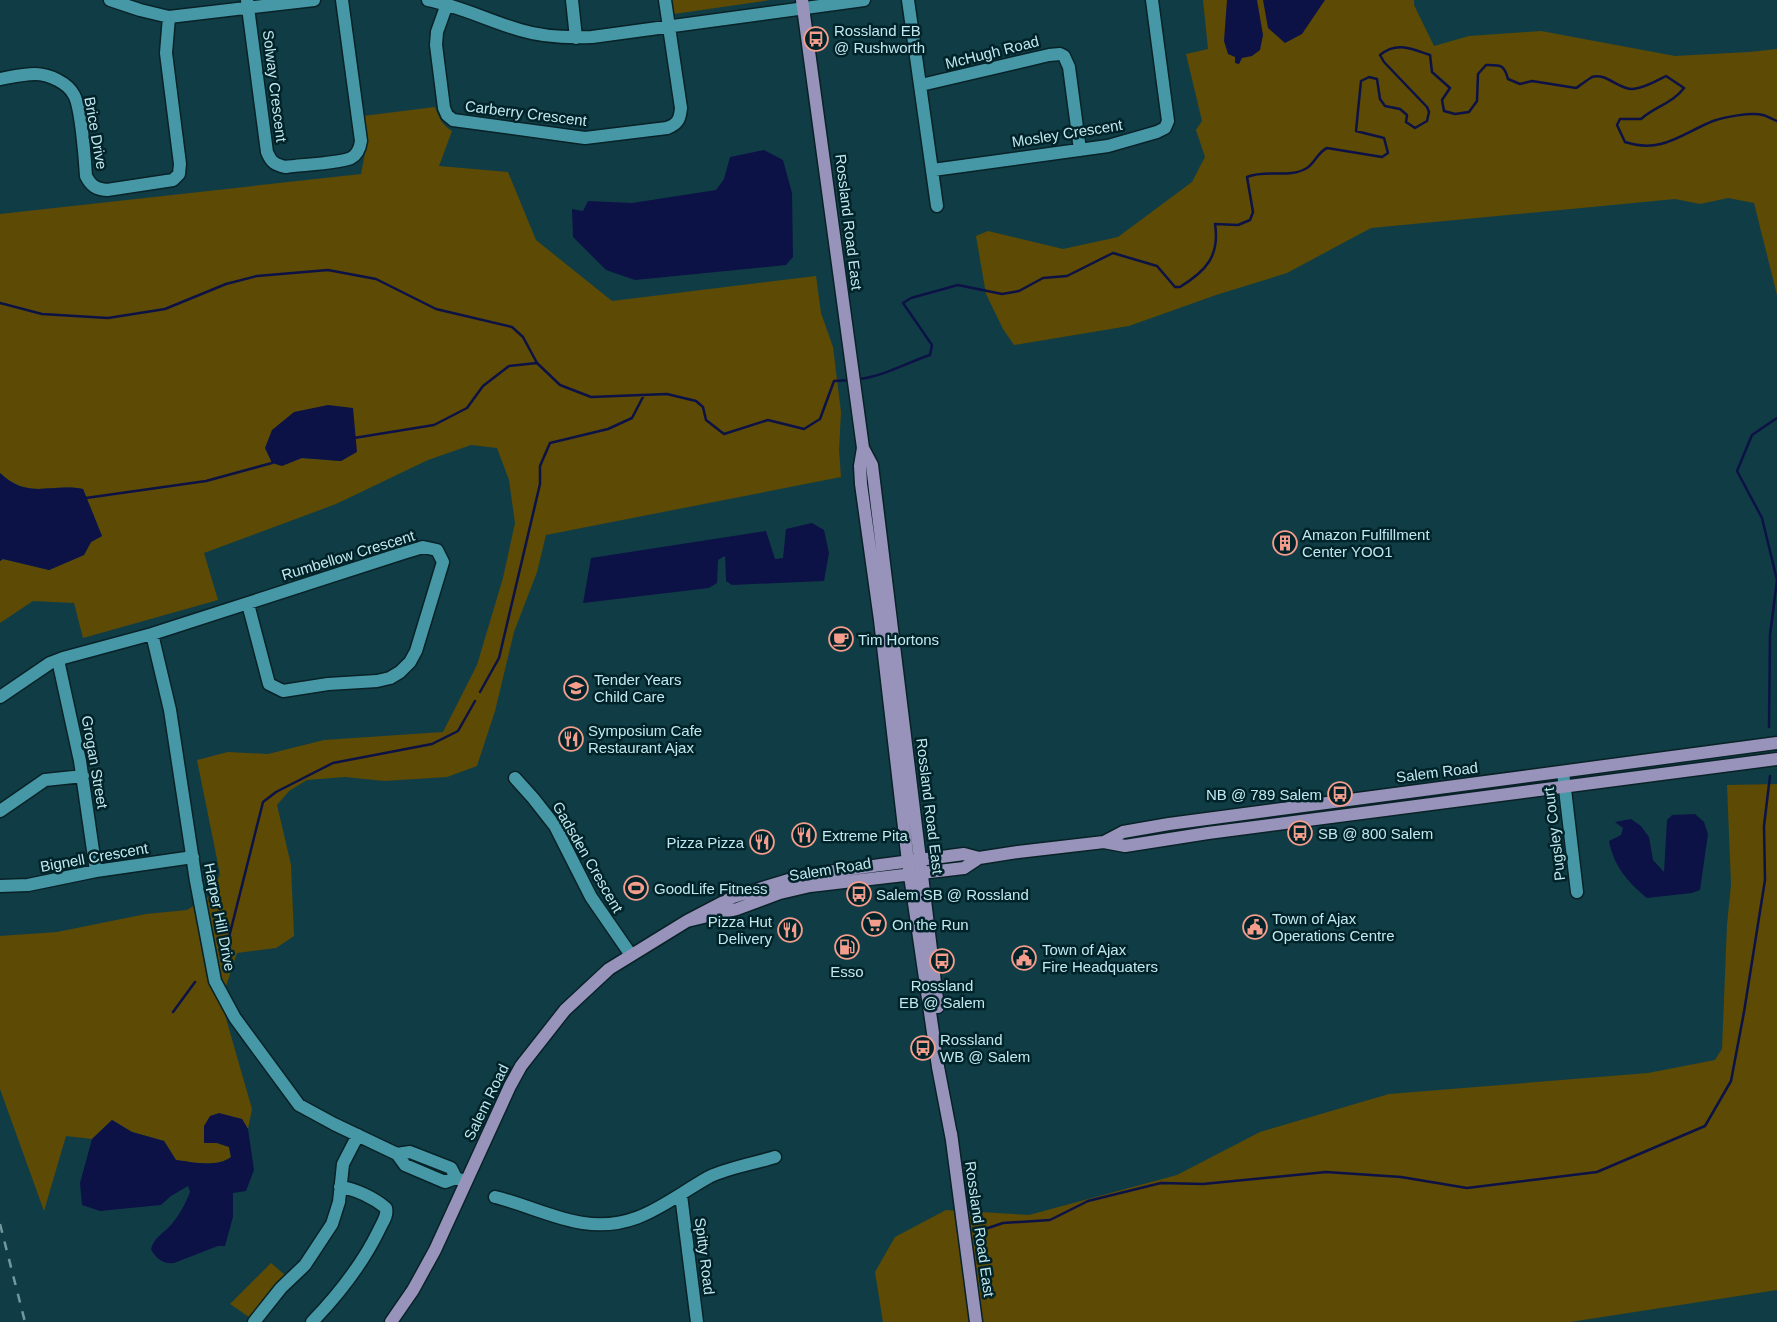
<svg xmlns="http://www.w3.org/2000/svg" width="1777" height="1322" viewBox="0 0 1777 1322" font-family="Arial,sans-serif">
<rect width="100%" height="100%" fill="#103d45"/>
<path fill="#5d4a05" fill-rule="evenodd" d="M 672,0 L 770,0 L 674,14 Z
M 1203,0 L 1414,0 L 1414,5 L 1434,46 L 1469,36 L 1541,31 L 1675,56 L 1749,52 L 1777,49 L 1777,295 L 1754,203 L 1728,198 L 1700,204 L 1675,199 L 1371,228 L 1287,273 L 1216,295 L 1129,326 L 1014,345 L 1003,329 L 986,294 L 976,236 L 988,231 L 1063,249 L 1118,237 L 1192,182 L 1205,157 L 1196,130 L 1202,121 L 1186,54 L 1208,49 Z
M 435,107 C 439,118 442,125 452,131 L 439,166 L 508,172 L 536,240 L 612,301 L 816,276 L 821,313 L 833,347 L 841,412 L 839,450 L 841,477 L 546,535 L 537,572 L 514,632 L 495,711 L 477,766 L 447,777 L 384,781 L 345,777 L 307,780 L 289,791 L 277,805 L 291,865 L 294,936 L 276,948 L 237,953 L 221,1001 L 252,1109 L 248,1129 L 242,1119 L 204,1143 L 217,1143 L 229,1147 L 231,1157 C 217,1168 192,1162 176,1160 L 164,1141 L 132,1132 L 112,1120 L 92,1139 L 66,1136 L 44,1211 L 0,1089 L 0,936 L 57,932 L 146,914 L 187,910 L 211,895 L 220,874 L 197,760 L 228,752 L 268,754 L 324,740 L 443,732 L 477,665 L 503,578 L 515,523 L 509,480 L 497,448 L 471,445 L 428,460 L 336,504 L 204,553 L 218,600 L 83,638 L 74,603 L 33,601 L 0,623 L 0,561 L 3,559 L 49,570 L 84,555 L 91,542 L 102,536 L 83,489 C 50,483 28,500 0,473 L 0,214 L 361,174 L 366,148 L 363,116 ZM 354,438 L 356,452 L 341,461 L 301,458 Z
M 1777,784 L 1777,1290 L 1570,1322 L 883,1322 L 875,1272 L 895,1237 L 946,1210 L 1029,1215 L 1177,1175 L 1260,1132 L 1389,1094 L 1648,1073 L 1715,1060 L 1722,1049 L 1727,925 L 1731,884 L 1727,785 Z
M 271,1263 L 286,1276 L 249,1317 L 230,1304 Z"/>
<path fill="#0c1246" d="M 1227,0 L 1257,0 L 1263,35 L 1260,50 L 1252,56 L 1242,58 L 1239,64 L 1235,63 L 1235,57 L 1228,54 L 1224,41 Z
M 1263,0 L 1325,0 L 1302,34 L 1285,43 L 1268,28 Z
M 764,150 L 783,160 L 792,193 L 793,257 L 786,265 L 635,280 L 606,270 L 573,237 L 572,209 L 583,211 L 588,201 L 632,203 L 716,190 L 724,179 L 730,157 Z
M 328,405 L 353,408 L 357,452 L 341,461 L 302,458 L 282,466 L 272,463 L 265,448 L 272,430 L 294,412 Z
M 0,473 C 28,500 50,483 83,489 L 102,536 L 91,542 L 84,555 L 49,570 L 3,559 L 0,561 Z
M 812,523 L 824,530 L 829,553 L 824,581 L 732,585 L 726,581 L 725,556 L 718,560 L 717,583 L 709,588 L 583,603 L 591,558 L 766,531 L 775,559 L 783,558 L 786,529 Z
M 1695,814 L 1704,822 L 1708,834 L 1700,890 L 1692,893 L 1647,898 C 1628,882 1614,867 1609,841 L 1621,835 L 1623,828 L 1615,822 L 1631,819 L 1641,826 L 1649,837 L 1653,860 L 1664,872 L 1667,820 L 1672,815 Z
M 219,1113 L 242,1119 L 248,1129 L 254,1170 L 246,1191 L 233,1193 L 233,1217 L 225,1246 L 218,1246 L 174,1263 C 163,1264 156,1259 151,1249 C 154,1238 161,1235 169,1227 C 178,1217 185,1205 190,1192 L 188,1186 L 171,1196 L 161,1205 L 100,1211 L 82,1205 L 80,1183 L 92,1139 L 112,1120 L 132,1132 L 164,1141 L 176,1160 C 192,1162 217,1168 231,1157 L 229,1147 L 217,1143 L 204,1143 L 204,1126 L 210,1116 Z"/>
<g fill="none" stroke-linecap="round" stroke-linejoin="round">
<path stroke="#0c1246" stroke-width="2.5" d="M 0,303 L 42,314 L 108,318 L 165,309 L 226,284 L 257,276 L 328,270 L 376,279 L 436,309 L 512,327 L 523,337 L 537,363 L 560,385 L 591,397 L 667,394 L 696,401 L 703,407 L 706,420 L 724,434 L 768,420 L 804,429 L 820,419 L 834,381 L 851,380
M 859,379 C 884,376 906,363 930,355 L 932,345 L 903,303 L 911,298 L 958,285 L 1002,294 L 1019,291 L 1043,278 L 1067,276 L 1113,253 L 1157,266 L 1175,287 L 1180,287 C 1206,271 1220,256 1215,224 L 1238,225 L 1250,220 L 1253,212 L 1247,177 C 1266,169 1289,179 1307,168 C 1315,163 1318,152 1327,148 L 1382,157 L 1388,153 L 1384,138 L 1356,131 L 1361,81 L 1369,77 L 1377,79 L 1380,99 L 1385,106 L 1400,109 L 1407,115 L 1406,122 L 1415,128 L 1427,121 L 1429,112 L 1427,107 L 1384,62 L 1380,55 C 1397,41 1412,49 1430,55 L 1432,72 L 1450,88 L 1442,100 L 1444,111 L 1455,114 L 1469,112 L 1477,101 L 1478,74 L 1486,65 C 1500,65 1504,64 1508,79 L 1520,84 L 1532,81 L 1576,88 C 1581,85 1587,80 1592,77 C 1606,72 1619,90 1633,89 C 1645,88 1656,81 1666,76 L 1684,88 C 1673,103 1654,107 1641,119 L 1620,119 L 1617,125 L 1625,142 C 1662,154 1681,134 1713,121 C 1724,117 1751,112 1763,115 C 1767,116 1772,119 1777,121
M 354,438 L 434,425 L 467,408 L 483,386 L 509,366 L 537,363
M 86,498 L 206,481 L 272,463
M 480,692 L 499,658 L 540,484 L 540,466 L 550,443 L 608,429 L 632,418 L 644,395
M 1769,727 L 1770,635 L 1777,580 L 1762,518 L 1737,471 L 1752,435 L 1777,418
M 225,946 L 228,941 L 263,802 L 276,792 L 333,763 L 432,744 L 458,731 L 475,701
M 173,1012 L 195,982
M 985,1229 L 1003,1223 L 1050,1220 L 1088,1201 L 1161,1183 L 1203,1184 L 1326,1172 L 1401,1177 L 1467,1188 L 1597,1172 L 1705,1126 L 1731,1081 L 1744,1012 L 1765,880 L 1764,826 L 1770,776"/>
<g stroke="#082227" stroke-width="15">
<path id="minor" d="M 110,0 L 140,10 L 169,17 L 314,0
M 247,0 L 267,152 C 271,162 275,165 286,167 C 299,165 342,163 351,158 C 357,155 360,148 361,141 L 342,0
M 428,0 C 460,6 489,21 520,30 C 543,37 568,38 592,37 L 864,0
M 572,0 L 576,38
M 908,0 L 937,206
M 447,4 L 437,32 L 436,45 L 444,108 L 447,115 L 453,120 L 585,138 L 667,128 C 678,124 680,119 681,108 L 665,0
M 0,79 C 11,77 23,74 35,74 C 49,74 68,83 74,95 C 81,107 85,160 86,176 C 91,186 96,189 107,190 L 173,180 L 179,174 L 180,164 L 166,53 L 169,17
M 921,85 L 1049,55 L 1060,54 L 1064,56 L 1069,67 L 1080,150
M 933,170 L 1108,146 L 1157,132 L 1165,128 L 1168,121 L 1152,0
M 152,634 L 170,710 L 196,881 L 215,981 L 235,1018 L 299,1105 L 334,1124 L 397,1154 L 405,1165 L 445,1182 L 456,1178
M 58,660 L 80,761 L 96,871
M 0,697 L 50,663 L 63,658 L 152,634 L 403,553 L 423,547 L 437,550 L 443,562 L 416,651 L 410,662 L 400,672 L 390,678 L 377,681 L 328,684 L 283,691 L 269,684 L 248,604
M 1563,772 L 1577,892
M 515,778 L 533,798 L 555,826 L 591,897 L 631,955
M 0,811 L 45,780 L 83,776
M 0,886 L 28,885 L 96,871 L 193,857
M 397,1154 L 410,1152 L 451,1168 L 456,1178 L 462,1180
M 681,1195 L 697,1322
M 495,1197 C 524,1204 555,1219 583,1223 C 637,1231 666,1201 709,1177 C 727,1168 756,1163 775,1157
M 254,1322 L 281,1288 L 305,1265 L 332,1224 L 339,1202 L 343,1164 L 358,1135
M 312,1322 C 339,1294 362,1265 379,1230 C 382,1223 388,1216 386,1208 C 374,1198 356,1189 340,1187"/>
</g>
<g stroke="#082227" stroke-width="15">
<path id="major" d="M 802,0 L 863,448 L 860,466 L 861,484 L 880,620 L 908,862 L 938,1067 L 952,1140
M 863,448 L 872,465 L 938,1007
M 1104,842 L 1123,832 L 1169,824 L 1777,743
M 687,921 L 737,909 L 780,893 L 810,886 L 964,868 L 979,858 L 1018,852 L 1104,842 L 1125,846 L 1208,833 L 1777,759
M 951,1133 L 976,1322
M 391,1322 L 413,1290 L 435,1250 L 510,1086 L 521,1066 L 565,1010 L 609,969 L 687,921 L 733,897 L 805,875 L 964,854 L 979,858"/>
</g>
<use href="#minor" stroke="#4698a6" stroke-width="12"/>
<use href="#major" stroke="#9893ba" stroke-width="12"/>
<path stroke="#6f989f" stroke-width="2.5" stroke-dasharray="9 9" stroke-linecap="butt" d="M 0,1224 L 25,1322"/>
</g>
<defs>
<g id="bus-ring" transform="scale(1.25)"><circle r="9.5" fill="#002329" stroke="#f49d8d" stroke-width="1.5"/><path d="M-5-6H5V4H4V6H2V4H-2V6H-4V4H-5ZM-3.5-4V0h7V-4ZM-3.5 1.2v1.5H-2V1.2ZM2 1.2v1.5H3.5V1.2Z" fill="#f49d8d"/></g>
<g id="building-ring" transform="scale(1.25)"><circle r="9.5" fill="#002329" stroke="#f49d8d" stroke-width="1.5"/><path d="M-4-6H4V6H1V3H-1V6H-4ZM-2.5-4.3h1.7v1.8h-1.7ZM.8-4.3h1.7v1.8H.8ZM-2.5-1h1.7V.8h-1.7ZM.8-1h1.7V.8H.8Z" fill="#f49d8d"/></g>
<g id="cafe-ring" transform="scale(1.25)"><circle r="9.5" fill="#002329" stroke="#f49d8d" stroke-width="1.5"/><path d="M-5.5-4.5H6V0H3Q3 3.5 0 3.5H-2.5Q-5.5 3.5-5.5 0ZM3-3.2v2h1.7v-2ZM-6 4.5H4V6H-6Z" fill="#f49d8d"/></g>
<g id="school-ring" transform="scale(1.25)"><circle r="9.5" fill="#002329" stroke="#f49d8d" stroke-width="1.5"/><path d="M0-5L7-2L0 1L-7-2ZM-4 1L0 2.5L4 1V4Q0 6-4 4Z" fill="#f49d8d"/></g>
<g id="restaurant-ring" transform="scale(1.25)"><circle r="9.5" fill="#002329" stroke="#f49d8d" stroke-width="1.5"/><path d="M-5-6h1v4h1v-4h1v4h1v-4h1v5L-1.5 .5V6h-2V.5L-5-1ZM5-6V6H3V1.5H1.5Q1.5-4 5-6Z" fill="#f49d8d"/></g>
<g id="stadium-ring" transform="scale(1.25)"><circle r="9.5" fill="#002329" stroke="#f49d8d" stroke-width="1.5"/><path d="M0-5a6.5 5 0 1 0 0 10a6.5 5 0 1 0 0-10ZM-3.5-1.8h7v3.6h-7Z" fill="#f49d8d"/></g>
<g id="supermarket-ring" transform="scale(1.25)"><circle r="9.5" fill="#002329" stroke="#f49d8d" stroke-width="1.5"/><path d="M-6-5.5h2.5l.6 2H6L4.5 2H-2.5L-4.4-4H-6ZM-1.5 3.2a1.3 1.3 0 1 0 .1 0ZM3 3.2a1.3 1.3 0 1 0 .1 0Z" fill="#f49d8d"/></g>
<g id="civic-ring" transform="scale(1.25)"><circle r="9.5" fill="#002329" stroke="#f49d8d" stroke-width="1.5"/><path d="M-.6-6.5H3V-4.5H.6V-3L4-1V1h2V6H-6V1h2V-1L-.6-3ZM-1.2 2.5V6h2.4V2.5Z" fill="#f49d8d"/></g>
<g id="fuel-ring" transform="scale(1.25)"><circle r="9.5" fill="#002329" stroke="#f49d8d" stroke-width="1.5"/><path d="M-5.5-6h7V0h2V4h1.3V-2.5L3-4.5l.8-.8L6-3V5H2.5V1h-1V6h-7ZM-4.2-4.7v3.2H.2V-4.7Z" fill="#f49d8d"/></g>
</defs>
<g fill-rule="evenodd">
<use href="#bus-ring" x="816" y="39"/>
<use href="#building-ring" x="1285" y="543"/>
<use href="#cafe-ring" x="841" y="639"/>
<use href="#school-ring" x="576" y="688"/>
<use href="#restaurant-ring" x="571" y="739"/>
<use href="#bus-ring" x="1340" y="794"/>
<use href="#bus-ring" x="1300" y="833"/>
<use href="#restaurant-ring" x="804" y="835"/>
<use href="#restaurant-ring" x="762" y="842"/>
<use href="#stadium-ring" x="636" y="888"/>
<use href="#bus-ring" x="859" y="894"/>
<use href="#supermarket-ring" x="874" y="924"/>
<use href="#civic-ring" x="1255" y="927"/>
<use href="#restaurant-ring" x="790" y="930"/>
<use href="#fuel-ring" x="847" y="947"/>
<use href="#civic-ring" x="1024" y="958"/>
<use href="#bus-ring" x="942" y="961"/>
<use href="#bus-ring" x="923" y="1048"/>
</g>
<g text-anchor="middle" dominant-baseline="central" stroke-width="5" stroke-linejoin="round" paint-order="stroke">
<g font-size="15" fill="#c2e8ef" stroke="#002329" text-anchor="start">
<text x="834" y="30">Rossland EB<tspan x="834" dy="17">@ Rushworth</tspan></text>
<text x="1302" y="534">Amazon Fulfillment<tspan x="1302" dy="17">Center YOO1</tspan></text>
<text x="858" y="639">Tim Hortons</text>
<text x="594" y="679">Tender Years<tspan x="594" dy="17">Child Care</tspan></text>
<text x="588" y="730">Symposium Cafe<tspan x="588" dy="17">Restaurant Ajax</tspan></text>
<text x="1322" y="794" text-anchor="end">NB @ 789 Salem</text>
<text x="1318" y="833">SB @ 800 Salem</text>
<text x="822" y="835">Extreme Pita</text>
<text x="744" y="842" text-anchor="end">Pizza Pizza</text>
<text x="654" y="888">GoodLife Fitness</text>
<text x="876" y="894">Salem SB @ Rossland</text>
<text x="1272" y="918">Town of Ajax<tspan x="1272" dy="17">Operations Centre</tspan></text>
<text x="772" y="921" text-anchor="end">Pizza Hut<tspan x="772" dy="17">Delivery</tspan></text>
<text x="892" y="924">On the Run</text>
<text x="1042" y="949">Town of Ajax<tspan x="1042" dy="17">Fire Headquaters</tspan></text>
<text x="847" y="971" text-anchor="middle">Esso</text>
<text x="942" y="985" text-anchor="middle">Rossland<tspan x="942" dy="17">EB @ Salem</tspan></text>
<text x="940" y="1039">Rossland<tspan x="940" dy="17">WB @ Salem</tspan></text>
</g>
<g font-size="15" fill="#c2e8ef" stroke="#002329">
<text transform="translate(992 52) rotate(-14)">McHugh Road</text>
<text transform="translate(275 86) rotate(83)">Solway Crescent</text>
<text transform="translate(526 113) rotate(7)">Carberry Crescent</text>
<text transform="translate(96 133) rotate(80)">Brice Drive</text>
<text transform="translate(1067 133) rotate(-9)">Mosley Crescent</text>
<text transform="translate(849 222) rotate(83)">Rossland Road East</text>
<text transform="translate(348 555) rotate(-17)">Rumbellow Crescent</text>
<text transform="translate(95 762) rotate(80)">Grogan Street</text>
<text transform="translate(1437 772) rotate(-7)">Salem Road</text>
<text transform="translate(930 806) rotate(83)">Rossland Road East</text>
<text transform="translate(1554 834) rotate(-97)">Pugsley Court</text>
<text transform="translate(94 857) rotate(-10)">Bignell Crescent</text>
<text transform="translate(588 857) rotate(60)">Gadsden Crescent</text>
<text transform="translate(830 869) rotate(-9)">Salem Road</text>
<text transform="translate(220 917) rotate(79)">Harper Hill Drive</text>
<text transform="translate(486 1102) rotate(-64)">Salem Road</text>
<text transform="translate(980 1229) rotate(82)">Rossland Road East</text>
<text transform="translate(705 1256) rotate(83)">Spitty Road</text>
</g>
</g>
</svg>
